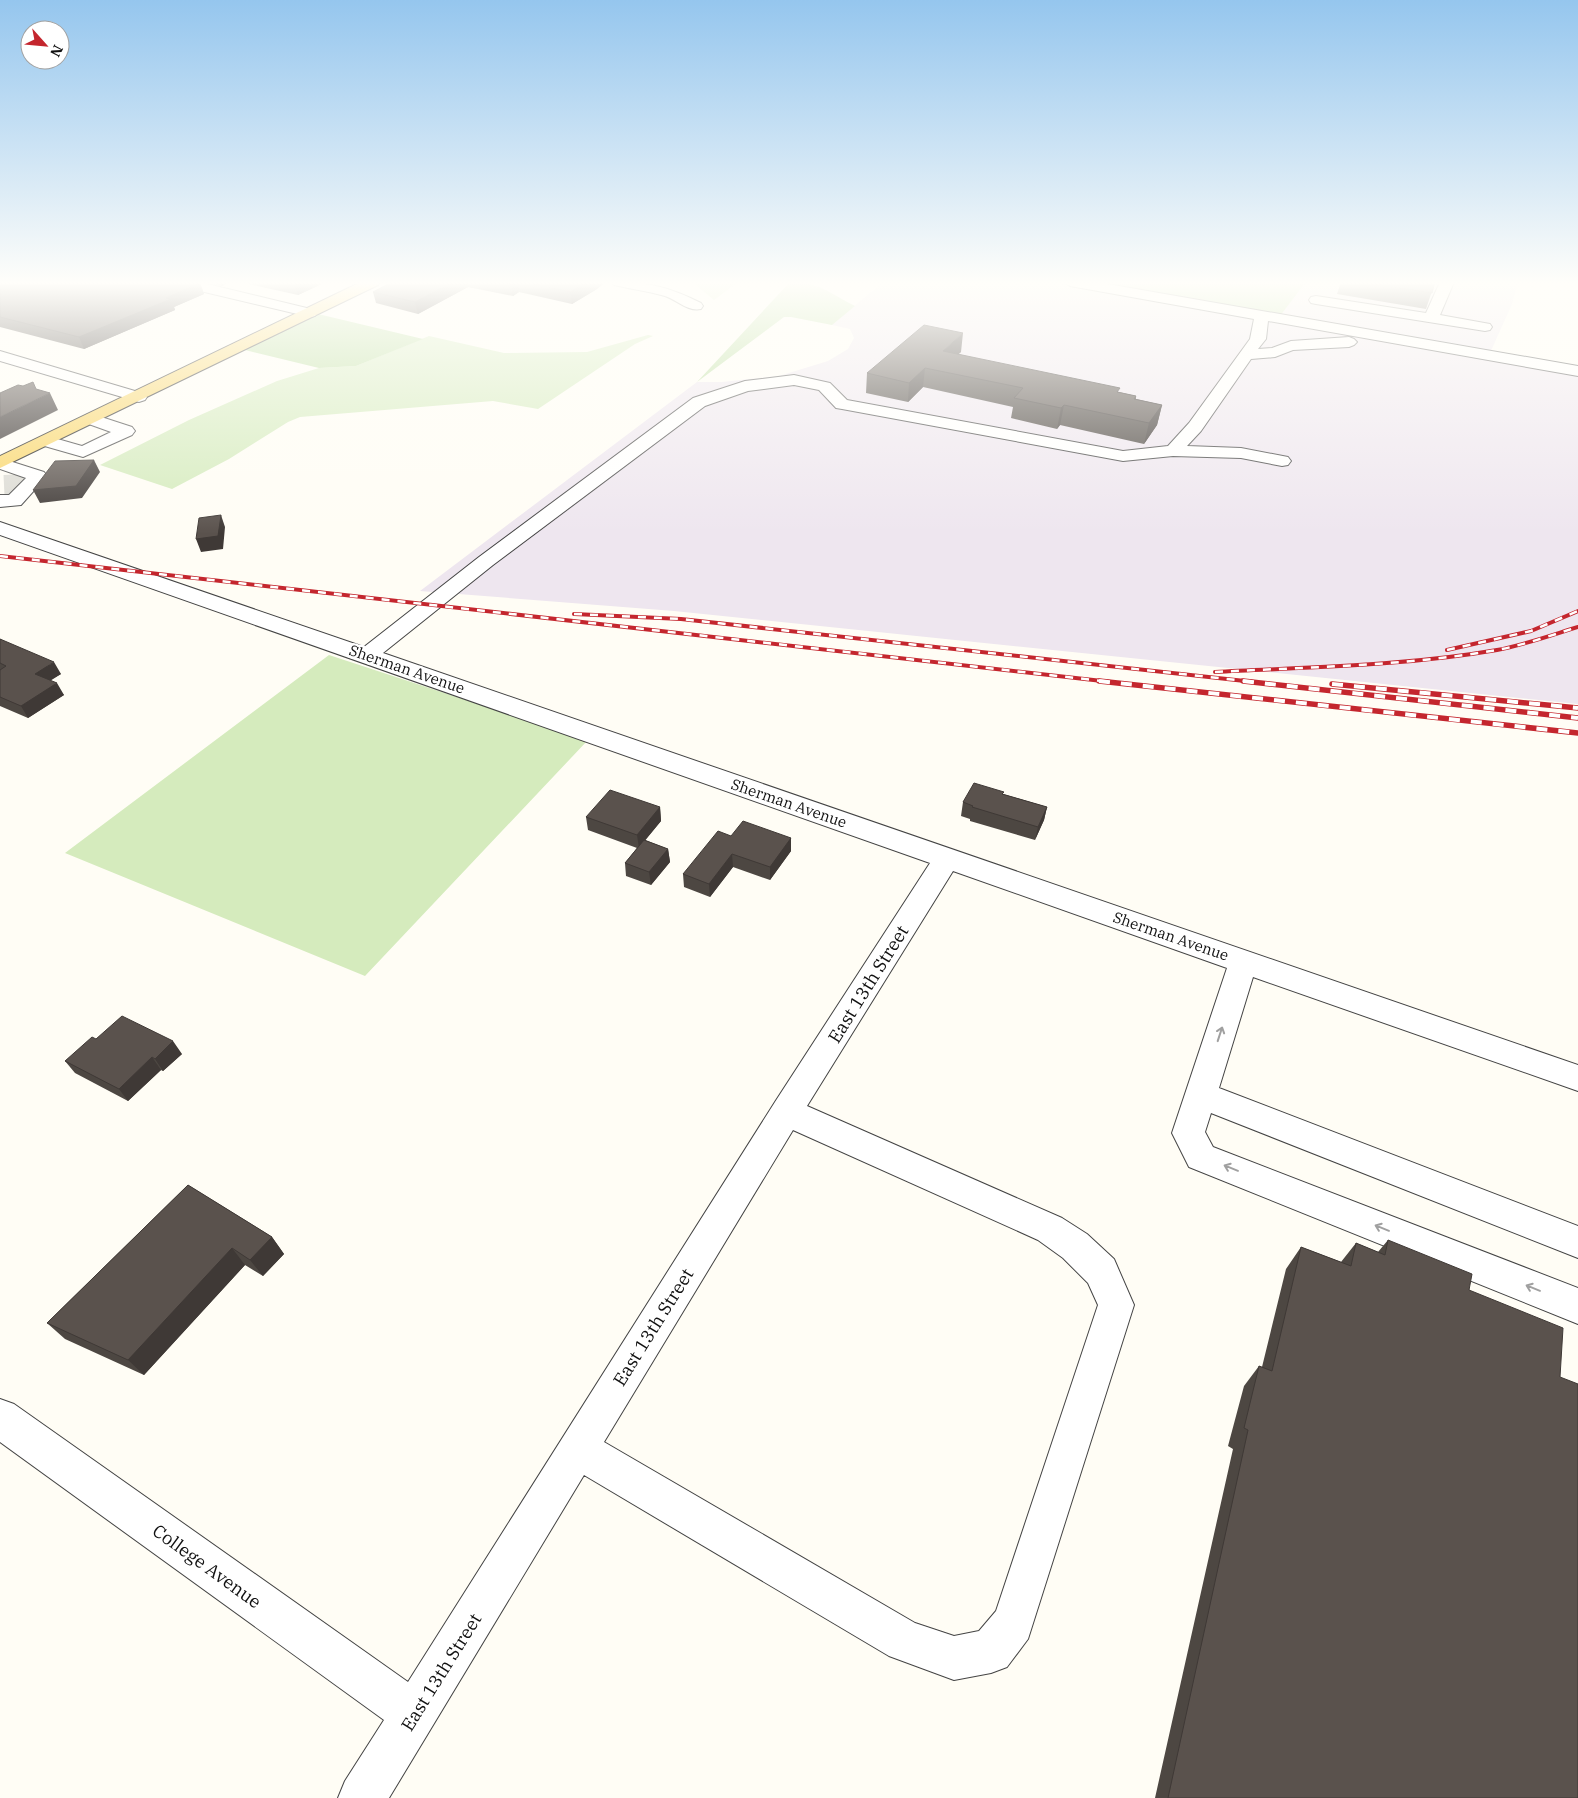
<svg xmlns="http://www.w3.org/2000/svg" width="1578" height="1798" viewBox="0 0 1578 1798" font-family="'IBM Plex Serif',serif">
<rect width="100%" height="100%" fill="#fffdf5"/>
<path fill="#eee6ef" d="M 883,282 L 1055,282 L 1578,374 L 1578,704 L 674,611 L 420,591 L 697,382 L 722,382 L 779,376 L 828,361 L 848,349 L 854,338 L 850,329 L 832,325 Z
M 1306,282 L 1518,282 L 1512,304 L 1490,353 L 1280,316 Z"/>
<path fill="#d5ebbd" d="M 692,282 L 738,282 L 714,300 Z
M 648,335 L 653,336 L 635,344 L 538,409 L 493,401 L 300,417 L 288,422 L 229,459 L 172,489 L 100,465 L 189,420 L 277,381 L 319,368 L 356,366 L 429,336 L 504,353 L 587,352 Z
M 329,655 L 588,740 L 365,976 L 65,853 Z"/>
<path fill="#b9dc9c" d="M 790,282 C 820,282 829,293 855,306 L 832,325 L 791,317 L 784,317 L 697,382 Z
M 1084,282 L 1306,282 L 1280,316 Z
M 318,314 L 423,339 L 356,366 L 319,368 L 245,350 Z"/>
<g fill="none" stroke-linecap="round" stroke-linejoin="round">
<path stroke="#dbdad3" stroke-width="20" stroke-dasharray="20 10" stroke-linecap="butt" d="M 4,485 L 24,484"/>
<g stroke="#444" stroke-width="2">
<path id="minor" d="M 173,282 L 199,282 L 315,310 L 317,313 L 315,316 L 310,317 L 175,285 Z
M 612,282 C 648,282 669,287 701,303 L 703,306 L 701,309 C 688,312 677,300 665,296 C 648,291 631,289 614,285 Z
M 1063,282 L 1096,282 L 1578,366 L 1578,376 L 1268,321 L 1266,339 L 1258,349 L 1272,348 L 1291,341 L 1349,337 L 1354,339 L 1357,342 L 1354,345 L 1349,347 L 1293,350 L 1275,357 L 1251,359 L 1201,431 L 1187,446 L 1241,448 L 1288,457 L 1291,461 L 1288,465 L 1282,466 L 1241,458 L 1173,456 L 1123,461 L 842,409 L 836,408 L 819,390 L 794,385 L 748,391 L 705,406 L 493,565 L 383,653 L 1578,1065 L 1578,1091 L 1253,977 L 1219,1088 L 1578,1226 L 1578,1258 L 1211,1113 L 1205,1132 L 1213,1147 L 1578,1288 L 1578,1324 L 1189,1167 L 1172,1133 L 1227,968 L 953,871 L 807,1106 L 1062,1218 L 1087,1234 L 1114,1259 L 1134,1305 L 1028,1639 L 1007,1667 L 991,1673 L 954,1680 L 889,1656 L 584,1475 L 389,1798 L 338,1798 L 345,1781 L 384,1720 L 0,1442 L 0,1399 L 14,1404 L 408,1682 L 775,1102 L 930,863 L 0,535 L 0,522 L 364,647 L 479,557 L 693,398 L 745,381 L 794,375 L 830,383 L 847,400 L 1123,451 L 1168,446 L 1189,423 L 1250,339 L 1254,319 L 1070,286 ZM 793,1130 L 1038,1240 L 1063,1258 L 1088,1283 L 1098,1305 L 996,1611 L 979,1631 L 954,1636 L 915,1623 L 604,1442 Z
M 1440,282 L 1454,282 L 1440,315 L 1490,324 L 1492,327 L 1490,330 L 1485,331 L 1316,304 L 1311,303 L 1309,300 L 1311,297 L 1316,296 L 1426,313 Z
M 0,351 L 145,394 L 147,397 L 145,400 L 139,402 L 0,361 Z
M 92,414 L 132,427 L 135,431 L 132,435 L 83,457 L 41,445 L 38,441 L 41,437 L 47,436 L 82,446 L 111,432 L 86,423 L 84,419 L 86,415 Z
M 0,458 L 44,472 L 47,476 L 21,505 L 0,507 L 0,495 L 9,495 L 26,478 L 0,469 Z"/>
</g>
<g stroke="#222" stroke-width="2">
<path id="major" d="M 361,282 L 380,282 L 378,285 L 0,468 L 0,456 Z"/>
</g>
<use href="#minor" fill="#fff" fill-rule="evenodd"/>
<use href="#major" fill="#f9d66b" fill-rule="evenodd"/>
<g stroke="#c4262e" stroke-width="4">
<path id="rail-far1" d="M 0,556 L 1111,682
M 574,614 L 681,619 L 1254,682
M 1447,650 L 1531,631 L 1578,611
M 1215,672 C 1309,667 1405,666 1497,650 C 1524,645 1552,635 1578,627"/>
</g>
<g stroke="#c4262e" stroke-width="5.5">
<path id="rail" d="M 1099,681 L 1578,733
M 1243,681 L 1578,718
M 1332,684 L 1578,708"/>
</g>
<use href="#rail-far1" stroke="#fff" stroke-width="2.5" stroke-dasharray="8" stroke-linecap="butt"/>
<use href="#rail" stroke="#fff" stroke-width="4" stroke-dasharray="11" stroke-linecap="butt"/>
</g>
<path fill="#4d4742" d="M 0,282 L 200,283 L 204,294 L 174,307 L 175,310 L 84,349 L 0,327 Z
M 208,282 L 230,282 L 222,286 Z
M 239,282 L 326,282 L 298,295 Z
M 392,282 L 605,282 L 597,289 L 572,304 L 519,292 L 513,296 L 468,287 L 418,314 L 376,303 L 373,292 Z
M 1341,282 L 1435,282 L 1426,309 L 1337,294 Z
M 961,352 L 958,354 L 1136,396 L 1136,399 L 1162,405 L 1157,425 L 1144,444 L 1060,425 L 1057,429 L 1011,418 L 1013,407 L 923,387 L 908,402 L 866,393 L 867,373 Z
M 0,639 L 61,674 L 50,680 L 64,695 L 28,718 L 0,706 Z
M 1003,794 L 1047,807 L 1044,820 L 1035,840 L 970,821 L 970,819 L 961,816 L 963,802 Z
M 660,807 L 661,821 L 645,840 L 668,849 L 670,862 L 651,885 L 626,876 L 625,863 L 637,848 L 588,830 L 586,817 Z
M 731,836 L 791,838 L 791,851 L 770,880 L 733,867 L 710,897 L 684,887 L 683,874 Z
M 96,1039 L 182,1054 L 163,1071 L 161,1070 L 128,1101 L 75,1073 L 65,1061 Z
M 188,1185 L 272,1237 L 284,1254 L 263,1276 L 245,1265 L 144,1375 L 65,1339 L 47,1323 Z
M 1388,1240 L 1469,1290 L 1560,1377 L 1578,1798 L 1155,1798 L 1233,1449 L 1228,1446 L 1244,1386 L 1259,1366 L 1262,1367 L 1286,1269 L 1301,1247 L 1341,1262 L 1356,1243 L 1378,1252 Z"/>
<path fill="#3f3936" d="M 221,282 L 230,282 L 222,286 Z
M 299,282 L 326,282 L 298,295 L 295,284 Z
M 453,282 L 467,282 L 468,287 L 418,314 L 415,302 Z
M 515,282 L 518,282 L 519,292 L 513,296 L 511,284 Z
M 587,282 L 605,282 L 597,289 L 572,304 L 570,292 Z
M 200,283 L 204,294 L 174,307 L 175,310 L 84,349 L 79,337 Z
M 963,333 L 961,352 L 941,370 L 943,351 Z
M 925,368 L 923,387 L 908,402 L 909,383 Z
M 50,393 L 58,410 L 0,439 L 0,417 Z
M 1064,405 L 1060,425 L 1057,429 L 1061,408 Z
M 1162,405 L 1157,425 L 1144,444 L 1149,423 Z
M 94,460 L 100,472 L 82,498 L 40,503 L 33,490 Z
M 221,515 L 225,527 L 223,549 L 201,552 L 196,539 Z
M 54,662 L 61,674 L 42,686 L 35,674 Z
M 57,683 L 64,695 L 28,718 L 21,706 Z
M 660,807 L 661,821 L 639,848 L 637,835 Z
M 1047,807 L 1044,820 L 1035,840 L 1038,827 Z
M 791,838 L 791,851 L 770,880 L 770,867 Z
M 668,849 L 670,862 L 651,885 L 649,872 Z
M 732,854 L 733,867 L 710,897 L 709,884 Z
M 173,1041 L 182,1054 L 163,1071 L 155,1059 Z
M 152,1057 L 161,1070 L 128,1101 L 119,1089 Z
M 272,1237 L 284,1254 L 263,1276 L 250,1260 Z
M 232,1248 L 245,1265 L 144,1375 L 128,1360 Z"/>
<path fill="#5a524d" stroke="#3f3936" d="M 0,282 L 198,282 L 200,283 L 166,298 L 171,299 L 79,337 L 0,317 Z
M 285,282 L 299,282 L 295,284 Z
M 392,282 L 453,282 L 415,302 L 373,292 Z
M 501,282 L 515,282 L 511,284 Z
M 525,282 L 587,282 L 570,292 Z
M 1361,282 L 1435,282 L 1432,293 Z
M 924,325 L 963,333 L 943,351 L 1120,388 L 1117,392 L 1136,396 L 1134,399 L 1162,405 L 1149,423 L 1064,405 L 1061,408 L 1014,398 L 1023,388 L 925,368 L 909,383 L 867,373 Z
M 33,382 L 36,389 L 50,393 L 0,417 L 0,393 L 18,385 L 23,386 Z
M 94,460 L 76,486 L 33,490 L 55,461 Z
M 221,515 L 218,536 L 196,539 L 199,518 Z
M 0,639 L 54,662 L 35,674 L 57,683 L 21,706 L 0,697 L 0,670 L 6,666 L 0,663 Z
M 974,783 L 1004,792 L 1002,794 L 1047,807 L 1038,827 L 972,807 L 973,806 L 963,802 Z
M 610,790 L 660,807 L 637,835 L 586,817 Z
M 743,821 L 791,838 L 770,867 L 732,854 L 709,884 L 683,874 L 718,831 L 731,836 Z
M 644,840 L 668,849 L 649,872 L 625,863 Z
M 122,1016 L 173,1041 L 155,1059 L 152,1057 L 119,1089 L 65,1061 L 92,1037 L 96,1039 Z
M 188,1185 L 272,1237 L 250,1260 L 232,1248 L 128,1360 L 47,1323 Z
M 1388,1240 L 1472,1274 L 1469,1290 L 1563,1328 L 1560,1377 L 1578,1384 L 1578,1798 L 1168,1798 L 1248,1430 L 1244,1428 L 1259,1366 L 1272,1371 L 1301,1247 L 1351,1266 L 1356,1243 L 1385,1255 Z"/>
<defs><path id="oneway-shaft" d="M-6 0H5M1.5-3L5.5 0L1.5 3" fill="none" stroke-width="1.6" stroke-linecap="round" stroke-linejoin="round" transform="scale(1.25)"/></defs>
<g stroke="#a0a0a0">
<use href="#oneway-shaft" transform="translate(1220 1034) rotate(-72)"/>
<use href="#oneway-shaft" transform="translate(1231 1168) rotate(-158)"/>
<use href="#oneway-shaft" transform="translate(1382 1228) rotate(-158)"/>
<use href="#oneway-shaft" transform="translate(1533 1288) rotate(-158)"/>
</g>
<linearGradient id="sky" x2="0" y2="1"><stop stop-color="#95c6ee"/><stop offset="0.53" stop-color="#fffefa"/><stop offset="1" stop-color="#fffefa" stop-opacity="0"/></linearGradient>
<rect width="1578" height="534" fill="url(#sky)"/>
<g text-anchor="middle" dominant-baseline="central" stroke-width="5" stroke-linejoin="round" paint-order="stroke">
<g font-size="15" fill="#111" stroke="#fff">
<text transform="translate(407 669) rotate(19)">Sherman Avenue</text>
<text transform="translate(789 803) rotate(19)">Sherman Avenue</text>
<text transform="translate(1171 936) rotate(19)">Sherman Avenue</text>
</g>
<g font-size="18" fill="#111" stroke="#fff">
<text transform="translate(868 984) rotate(-58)">East 13th Street</text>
<text transform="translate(653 1327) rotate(-58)">East 13th Street</text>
<text transform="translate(207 1566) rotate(36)">College Avenue</text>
<text transform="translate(441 1672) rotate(-58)">East 13th Street</text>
</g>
</g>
<g transform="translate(45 45) rotate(117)"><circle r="24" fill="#ffffff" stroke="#a0a0a0"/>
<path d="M0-4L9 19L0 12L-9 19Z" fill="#c4262e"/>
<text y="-8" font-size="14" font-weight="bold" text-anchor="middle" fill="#111111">N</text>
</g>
</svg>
